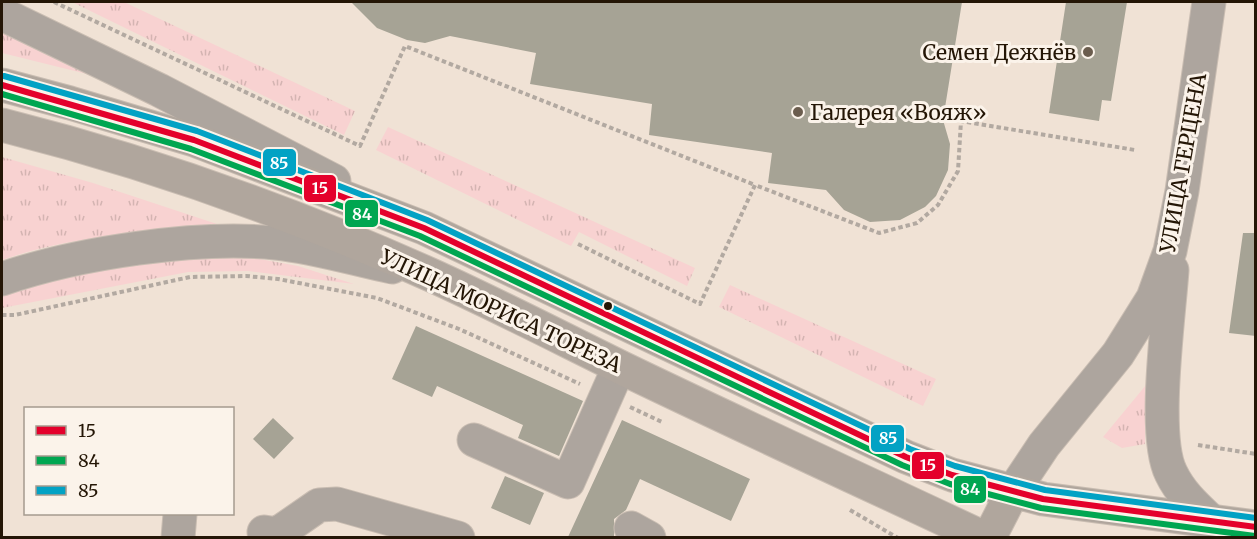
<svg xmlns="http://www.w3.org/2000/svg" width="1257" height="539" viewBox="0 0 1257 539" font-family="Merriweather,serif">
<defs>
<pattern id="grass-tufts" width="24" height="20" patternUnits="userSpaceOnUse" patternTransform="scale(1.5)"><rect width="24" height="20" fill="#f8d2d1"/><path d="M3 7l-1-3M5 7V3M7 7l1-3M15 17l-1-3M17 17v-4M19 17l1-3" fill="none" stroke="#d4b4b2"/></pattern>
</defs>
<rect width="100%" height="100%" fill="#f0e2d5"/>
<path fill="url(#grass-tufts)" d="M 72,2 L 124,2 L 355,111 L 344,135 Z
M 2,32 L 99,77 L 2,53 Z
M 388,127 L 695,268 L 687,286 L 579,232 L 571,246 L 376,150 Z
M 2,157 L 93,183 L 223,226 C 148,232 73,235 2,260 Z
M 237,255 L 298,266 L 354,284 L 248,271 L 188,272 L 2,308 L 2,294 C 78,274 158,256 237,255 Z
M 730,285 L 936,379 L 923,406 L 719,307 Z
M 1146,385 L 1145,444 L 1122,448 L 1103,437 Z"/>
<path fill="#a6a395" d="M 351,2 L 962,2 L 943,120 L 950,144 L 948,170 L 936,196 L 925,207 L 900,220 L 870,222 L 844,210 L 826,190 L 768,183 L 772,153 L 649,135 L 652,104 L 530,84 L 536,53 L 450,36 L 425,43 L 407,40 L 377,28 Z
M 1066,2 L 1127,2 L 1111,101 L 1102,100 L 1099,121 L 1049,113 Z
M 1243,233 L 1256,233 L 1256,336 L 1229,333 Z
M 416,326 L 583,401 L 559,456 L 518,438 L 523,425 L 437,386 L 432,397 L 392,379 Z
M 273,418 L 294,438 L 274,459 L 253,439 Z
M 622,420 L 750,479 L 731,521 L 640,479 L 626,510 L 614,519 L 614,537 L 568,537 Z
M 505,476 L 544,493 L 530,525 L 491,508 Z"/>
<g fill="none" stroke-linecap="round" stroke-linejoin="round">
<g stroke="#c9bdb2" stroke-width="35">
<path id="minor" d="M 2,14 L 159,90 L 334,181
M 1172,270 C 1169,316 1152,435 1171,473 C 1180,492 1194,505 1209,519
M 2,279 C 77,253 197,235 276,243 C 315,247 354,259 392,267
M 474,440 L 568,482 L 619,367
M 1012,493 L 1044,445 L 1118,354 L 1153,298 L 1170,251 L 1182,191 L 1209,2
M 631,528 L 649,538
M 264,532 L 277,534 L 319,505 L 337,504 L 458,538
M 178,538 L 180,514"/>
</g>
<g stroke="#c9bdb2" stroke-width="35">
<path id="major" d="M 2,85 L 70,103 L 194,140 L 424,228 L 906,457 L 952,475 L 1043,499 L 1256,527
M 2,125 C 149,162 293,213 431,275 C 495,304 557,336 620,367 C 740,425 863,481 984,538
M 989,538 L 1012,493"/>
</g>
<path stroke="#b2a9a1" stroke-width="4" stroke-dasharray="4.5 3" stroke-linecap="butt" d="M 54,2 L 360,146 L 405,46 L 755,185
M 578,244 L 700,304 L 755,185 L 879,233 L 917,223 L 938,205 L 958,171 L 961,121 L 1135,150
M 2,315 L 15,315 L 190,277 L 246,276 L 278,279 L 377,298 L 459,329 L 580,384
M 630,407 L 662,422
M 1198,445 L 1256,454
M 850,510 L 898,538"/>
<use href="#minor" stroke="#ada59e" stroke-width="33"/>
<use href="#major" stroke="#b0a69d" stroke-width="33"/>
<g stroke="#fbf3ea" stroke-width="10">
<path id="bus-1" d="M 2,85 L 194,140 L 424,228 L 906,457 L 952,475 L 1043,499 L 1256,527"/>
</g>
<g stroke="#fbf3ea" stroke-width="10">
<path id="bus-2" d="M 2,94 L 191,149 L 420,236 L 902,465 L 950,484 L 1041,508 L 1255,536"/>
</g>
<g stroke="#fbf3ea" stroke-width="10">
<path id="bus-3" d="M 4,76 L 197,131 L 427,220 L 910,449 L 955,466 L 1045,490 L 1256,518"/>
</g>
<use href="#bus-1" stroke="#e4002b" stroke-width="6"/>
<use href="#bus-2" stroke="#00a651" stroke-width="6"/>
<use href="#bus-3" stroke="#02a2c4" stroke-width="6"/>
</g>
<g fill="#6b5d4e" stroke="#fbf3ea" stroke-width="2">
<circle cx="1088" cy="52" r="6"/>
<circle cx="798" cy="112" r="6"/>
</g>
<circle fill="#241606" stroke="#fbf3ea" stroke-width="2" cx="608" cy="306" r="5"/>
<g text-anchor="middle" dominant-baseline="central" stroke-width="6" stroke-linejoin="round" paint-order="stroke">
<g font-size="21" fill="#241606" stroke="#fbf3ea" text-anchor="end">
<text x="1076" y="52">Семен Дежнёв</text>
<text x="810" y="112" text-anchor="start">Галерея «Вояж»</text>
</g>
<g font-size="21" fill="#241606" stroke="#fbf3ea">
<text transform="translate(1183 163) rotate(-80)">УЛИЦА ГЕРЦЕНА</text>
<text transform="translate(501 311) rotate(25)">УЛИЦА МОРИСА ТОРЕЗА</text>
</g>
</g>
<g stroke="#fbf3ea" stroke-width="2">
<rect x="262" y="148" width="35" height="29" rx="6" fill="#02a2c4"/>
<rect x="303" y="174" width="34" height="29" rx="6" fill="#e4002b"/>
<rect x="344" y="199" width="35" height="29" rx="6" fill="#00a651"/>
<rect x="870" y="424" width="35" height="29" rx="6" fill="#02a2c4"/>
<rect x="911" y="451" width="34" height="29" rx="6" fill="#e4002b"/>
<rect x="953" y="475" width="34" height="29" rx="6" fill="#00a651"/>
</g>
<g font-size="16" text-anchor="middle" font-weight="bold" fill="#fff">
<text x="279" y="169">85</text>
<text x="320" y="194">15</text>
<text x="362" y="220">84</text>
<text x="888" y="444">85</text>
<text x="928" y="471">15</text>
<text x="970" y="495">84</text>
</g>
<rect width="1257" height="539" fill="none" stroke="#241606" stroke-width="6"/>
<rect x="24" y="407" width="210" height="108" fill="#fbf3ea" stroke="#a59b8f" stroke-width="1.5"/>
<rect x="36" y="426" width="30" height="9" fill="#e4002b" stroke="#a59b8f" stroke-width="1.5"/>
<text x="78" y="437" font-size="18" fill="#241606">15</text>
<rect x="36" y="456" width="30" height="9" fill="#00a651" stroke="#a59b8f" stroke-width="1.5"/>
<text x="78" y="467" font-size="18" fill="#241606">84</text>
<rect x="36" y="486" width="30" height="9" fill="#02a2c4" stroke="#a59b8f" stroke-width="1.5"/>
<text x="78" y="497" font-size="18" fill="#241606">85</text>
</svg>
